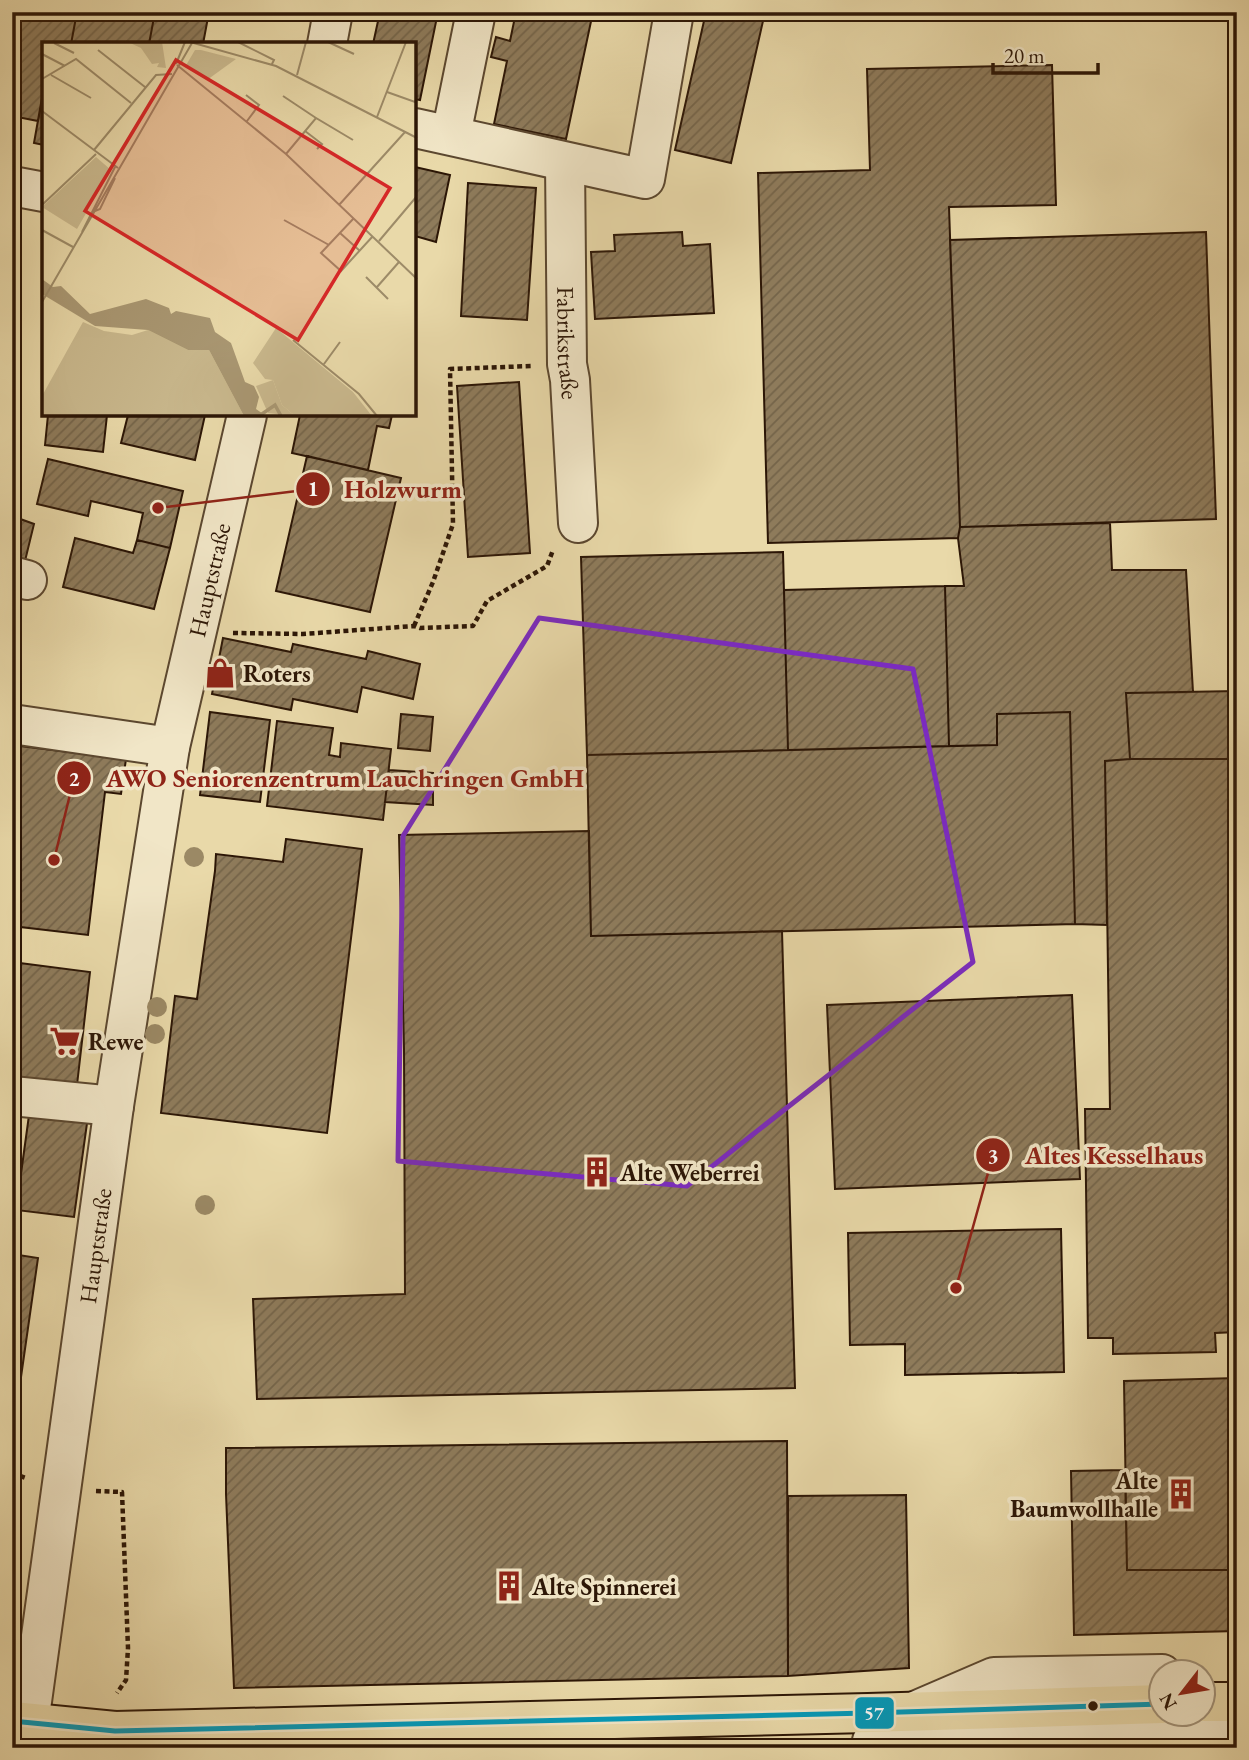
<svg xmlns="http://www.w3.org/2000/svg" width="1249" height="1760" viewBox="0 0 1249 1760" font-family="'EB Garamond',serif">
<defs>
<pattern id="building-hatch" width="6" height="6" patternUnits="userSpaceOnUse" patternTransform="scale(1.75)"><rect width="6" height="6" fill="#8e7b5b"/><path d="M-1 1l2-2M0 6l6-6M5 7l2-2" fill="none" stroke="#746449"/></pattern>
</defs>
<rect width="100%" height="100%" fill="#e9d9a9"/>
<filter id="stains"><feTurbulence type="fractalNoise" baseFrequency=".00286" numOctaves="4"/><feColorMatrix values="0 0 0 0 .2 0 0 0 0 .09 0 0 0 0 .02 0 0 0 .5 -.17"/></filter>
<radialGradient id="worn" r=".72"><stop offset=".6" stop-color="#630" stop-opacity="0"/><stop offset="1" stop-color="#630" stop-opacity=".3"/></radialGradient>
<path fill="url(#building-hatch)" stroke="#2c1606" stroke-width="2" d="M 12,12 L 77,12 L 71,44 L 44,44 L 44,92 L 38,121 L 12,116 Z
M 77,12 L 155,12 L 149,44 L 71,44 Z
M 155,12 L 209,12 L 203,44 L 149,44 Z
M 380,12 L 438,12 L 420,100 L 415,99 L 415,44 L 373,44 Z
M 516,12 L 593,12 L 566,139 L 494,124 L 507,61 L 491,57 L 496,37 L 510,41 Z
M 706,12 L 765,12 L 731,163 L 675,150 Z
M 1052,65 L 1056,205 L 949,207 L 960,527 L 958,538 L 768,543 L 758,173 L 870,170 L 867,69 Z
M 43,92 L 44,92 L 44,145 L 34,143 Z
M 415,167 L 450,175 L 436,242 L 415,236 Z
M 468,183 L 536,188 L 527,320 L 461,316 Z
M 682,232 L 683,246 L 710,244 L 714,313 L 595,319 L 591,252 L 615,251 L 614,235 Z
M 1206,232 L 1216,519 L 960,527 L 950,240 Z
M 519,382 L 530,553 L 468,557 L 457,386 Z
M 48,415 L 107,415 L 103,452 L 45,445 Z
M 128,415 L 205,415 L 195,460 L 121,443 Z
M 300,415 L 392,415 L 389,428 L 377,426 L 368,470 L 292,453 Z
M 307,456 L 401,478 L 370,612 L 276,591 Z
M 48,459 L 183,491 L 170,548 L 137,540 L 143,513 L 91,501 L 88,516 L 37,504 Z
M 12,516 L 34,524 L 24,565 L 12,562 Z
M 1110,523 L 1112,570 L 1186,570 L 1193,692 L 1126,693 L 1130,759 L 1105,761 L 1107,925 L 1075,924 L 1070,712 L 997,714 L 997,745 L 949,746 L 945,586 L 964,586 L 958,538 L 960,527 Z
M 75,538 L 133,553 L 137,540 L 170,548 L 154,609 L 63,587 Z
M 783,552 L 788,750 L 587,755 L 581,557 Z
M 945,586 L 949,746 L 788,750 L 784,590 Z
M 223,638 L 291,652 L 293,644 L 366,659 L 368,651 L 420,664 L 413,699 L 362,687 L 357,712 L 293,699 L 291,710 L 212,694 Z
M 1237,691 L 1237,759 L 1130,759 L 1126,693 Z
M 210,712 L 270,720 L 260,802 L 200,795 Z
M 1070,712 L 1075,924 L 591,936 L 587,755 L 997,745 L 997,714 Z
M 401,714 L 433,717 L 430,751 L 398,748 Z
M 277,721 L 333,728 L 329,755 L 340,757 L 341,743 L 391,749 L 383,820 L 267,806 Z
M 12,745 L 126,759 L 121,794 L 105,792 L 88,935 L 12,926 Z
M 1130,759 L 1237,759 L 1237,1332 L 1215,1333 L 1216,1352 L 1113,1354 L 1113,1338 L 1088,1338 L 1085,1109 L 1110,1109 L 1105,761 Z
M 389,770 L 433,773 L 433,805 L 385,802 Z
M 589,831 L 591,936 L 782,931 L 795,1388 L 257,1399 L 253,1299 L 405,1294 L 404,1049 L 399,835 Z
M 286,839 L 362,849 L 327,1133 L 161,1113 L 175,996 L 197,999 L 215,871 L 216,854 L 283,862 Z
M 12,962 L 90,972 L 77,1085 L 12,1077 Z
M 1072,995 L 1080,1179 L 835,1189 L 827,1005 Z
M 30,1108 L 88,1116 L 74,1217 L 16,1210 Z
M 1061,1229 L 1064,1372 L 905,1375 L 905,1344 L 850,1345 L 848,1233 Z
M 12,1254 L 38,1258 L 19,1391 L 12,1390 Z
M 1237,1378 L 1237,1570 L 1127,1570 L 1124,1381 Z
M 787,1441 L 788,1676 L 234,1688 L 226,1494 L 226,1448 Z
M 1125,1470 L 1127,1570 L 1237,1570 L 1237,1631 L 1074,1635 L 1071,1471 Z
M 906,1495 L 909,1668 L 788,1676 L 788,1496 Z"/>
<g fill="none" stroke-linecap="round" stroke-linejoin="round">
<g stroke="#5b472f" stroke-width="42">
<g id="minor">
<path d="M 327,44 L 333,12"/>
<path d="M 415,128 L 645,179 L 674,12"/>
<path d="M 451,135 L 476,12"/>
<path id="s1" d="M 565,163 L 567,364 L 570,380 L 578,523"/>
<path d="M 12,186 L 44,192"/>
<path d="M 12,576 L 27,580"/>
<path d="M 12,724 L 170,747"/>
<path d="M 12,1096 L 114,1106"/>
<path d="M 915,1711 L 994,1677 L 1162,1674"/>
<path d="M 872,1741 L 1237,1730"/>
<path id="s2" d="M 26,1745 L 114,1106 L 170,747 L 247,415"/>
</g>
</g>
<g stroke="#2c1606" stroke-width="42">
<path id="major" d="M 1204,1702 L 1237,1702
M 12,1721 L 115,1731 L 868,1713 L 1162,1704"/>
</g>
<path stroke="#2c1606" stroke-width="4.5" stroke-dasharray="5 3.5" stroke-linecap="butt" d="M 414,626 L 433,582 L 453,524 L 450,369 L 531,366
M 233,633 L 303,634 L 414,626 L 420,628 L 473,626 L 487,601 L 547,566 L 553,550
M 12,1473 L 26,1478
M 96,1491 L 122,1492 L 128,1648 L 126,1680 L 117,1693"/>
<use href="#minor" stroke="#f1e6c7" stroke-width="38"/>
<use href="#major" stroke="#e9d9a9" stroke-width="38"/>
<g stroke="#f1e6c7" stroke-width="10">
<path id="bus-1" d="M 12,1721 L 115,1731 L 868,1713 L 1162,1704"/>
</g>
<use href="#bus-1" stroke="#049aba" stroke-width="5"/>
</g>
<g fill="#9b8965">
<circle cx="194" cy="857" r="10"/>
<circle cx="157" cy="1007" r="10"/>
<circle cx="155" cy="1034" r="10"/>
<circle cx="205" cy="1205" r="10"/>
</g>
<path fill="none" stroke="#7b2cbf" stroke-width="5" stroke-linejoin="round" d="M 539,618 L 913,669 L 973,962 L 687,1186 L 398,1161 L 403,836 Z"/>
<defs>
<g id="shop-bare" transform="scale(2.415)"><path d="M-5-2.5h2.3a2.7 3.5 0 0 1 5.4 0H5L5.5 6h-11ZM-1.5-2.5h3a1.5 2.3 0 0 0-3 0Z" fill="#8f2418" stroke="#f1e6c7" stroke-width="2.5" paint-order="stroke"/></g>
<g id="supermarket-bare" transform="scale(2.415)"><path d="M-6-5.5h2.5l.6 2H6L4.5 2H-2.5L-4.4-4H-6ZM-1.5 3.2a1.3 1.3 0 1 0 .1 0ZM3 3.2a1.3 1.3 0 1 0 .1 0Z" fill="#8f2418" stroke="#f1e6c7" stroke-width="2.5" paint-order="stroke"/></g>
<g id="building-bare" transform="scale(2.415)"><path d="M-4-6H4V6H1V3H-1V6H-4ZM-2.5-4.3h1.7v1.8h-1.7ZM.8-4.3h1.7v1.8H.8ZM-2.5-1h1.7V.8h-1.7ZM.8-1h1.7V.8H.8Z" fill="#8f2418" stroke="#f1e6c7" stroke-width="2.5" paint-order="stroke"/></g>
</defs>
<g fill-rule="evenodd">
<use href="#shop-bare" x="220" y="673"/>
<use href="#supermarket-bare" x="65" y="1041"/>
<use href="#building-bare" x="597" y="1172"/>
<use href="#building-bare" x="1181" y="1494"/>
<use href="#building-bare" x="509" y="1586"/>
</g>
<circle fill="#2c1606" stroke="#f1e6c7" stroke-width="2.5" cx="1093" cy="1706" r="6"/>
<g text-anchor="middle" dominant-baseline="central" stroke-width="7" stroke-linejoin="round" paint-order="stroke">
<g font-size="24" fill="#2c1606" stroke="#f1e6c7">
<text stroke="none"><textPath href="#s1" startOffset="180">Fabrikstraße</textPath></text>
<text stroke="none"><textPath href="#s2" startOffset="1180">Hauptstraße</textPath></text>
<text stroke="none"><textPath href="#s2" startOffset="504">Hauptstraße</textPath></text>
</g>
<g font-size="24" font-weight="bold" fill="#2c1606" stroke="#f1e6c7" text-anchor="start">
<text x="243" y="673">Roters</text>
<text x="88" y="1041">Rewe</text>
<text x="620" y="1172">Alte Weberrei</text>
<text x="1158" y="1480" text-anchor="end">Alte<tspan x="1158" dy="28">Baumwollhalle</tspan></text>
<text x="532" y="1586">Alte Spinnerei</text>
</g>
</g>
<g transform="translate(42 42)">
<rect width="374" height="374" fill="#e9d9a9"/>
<path d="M 86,0 L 120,0 L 124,26 L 115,25 L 117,21 L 110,22 L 99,6 ZM 153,8 L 159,8 L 194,17 L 165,38 L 143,25 ZM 54,115 L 69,128 L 35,187 L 0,165 ZM 41,280 L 62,289 L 90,293 L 106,288 L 146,308 L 167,308 L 202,374 L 0,374 L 0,354 ZM 234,286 L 311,350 L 330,374 L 253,374 L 240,363 L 231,338 L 223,337 L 211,321 Z" fill="#c9b88d"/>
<path d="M 231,338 L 240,363 L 253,374 L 226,371 L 214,344 Z" fill="#c9b88d"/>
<path d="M 0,237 L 11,245 L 19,244 L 48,272 L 104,257 L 127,266 L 129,272 L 134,269 L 168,276 L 173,290 L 189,301 L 203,340 L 212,344 L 217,355 L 214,367 L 224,374 L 202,374 L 167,308 L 146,308 L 106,288 L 53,284 L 0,252 Z" fill="#a99772"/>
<path fill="none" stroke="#a99772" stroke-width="3.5" d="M 217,374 L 233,363 L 239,374"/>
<path fill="none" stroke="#9d8b68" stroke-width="2" d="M 148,0 L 234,24 L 375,96M 196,0 L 232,18 L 230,22M 286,0 L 312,12M 12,1 L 32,11M 56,8 L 103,45M 0,12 L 23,24M 134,22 L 143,0M 135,23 L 244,112 L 375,237M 9,33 L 49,56M 255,33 L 264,0M 0,37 L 34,17 L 89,61M 345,50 L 373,60 L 375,55M 204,53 L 217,63 L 205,79M 241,54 L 274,76M 0,69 L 76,126M 335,75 L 364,0M 263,89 L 280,102 L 275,107M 52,108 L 114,33 L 130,32M 244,112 L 274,76 L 311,98M 0,163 L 54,112M 297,163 L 363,90M 53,169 L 58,167 L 73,136M 312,176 L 279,211 L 299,229 L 331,194M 242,178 L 287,203M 0,188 L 31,205M 40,190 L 73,125M 298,191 L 318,209M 337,199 L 375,154M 324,235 L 346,257M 335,245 L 357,220M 0,260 L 150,1M 251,298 L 317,352 L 335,374M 282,322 L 298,300"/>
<path fill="#d62828" fill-opacity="0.15" stroke="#d62828" stroke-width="3.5" d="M 134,18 L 348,146 L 256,298 L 43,169 Z"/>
<rect width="374" height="374" fill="none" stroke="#2c1606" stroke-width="3.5"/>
</g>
<path fill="none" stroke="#8f2418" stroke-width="2.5" d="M158 508L313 489M54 860L74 778M956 1288L993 1155"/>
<g fill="#8f2418" stroke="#f1e6c7" stroke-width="2.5">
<circle cx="158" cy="508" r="7"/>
<circle cx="54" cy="860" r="7"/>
<circle cx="956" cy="1288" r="7"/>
<circle cx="313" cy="489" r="18"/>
<circle cx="74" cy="778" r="18"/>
<circle cx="993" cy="1155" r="18"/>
</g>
<g font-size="21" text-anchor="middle" font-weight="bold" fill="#fff">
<text x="313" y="496">1</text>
<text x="74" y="786">2</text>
<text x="993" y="1163">3</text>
</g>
<g font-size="26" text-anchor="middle" font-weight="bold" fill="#8f2418" stroke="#f1e6c7" stroke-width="7" stroke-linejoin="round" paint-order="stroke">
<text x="403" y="498">Holzwurm</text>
<text x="345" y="787">AWO Seniorenzentrum Lauchringen GmbH</text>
<text x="1114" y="1164">Altes Kesselhaus</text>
</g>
<rect stroke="#f1e6c7" stroke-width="2.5" x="854" y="1696" width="41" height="34" rx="7" fill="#049aba"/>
<g font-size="19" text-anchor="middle" font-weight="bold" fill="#fff">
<text x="874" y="1720">57</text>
</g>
<rect width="1249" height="1760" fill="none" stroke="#e9d9a9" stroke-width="42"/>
<rect x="14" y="14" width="1221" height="1732" fill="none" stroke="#2c1606" stroke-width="3.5"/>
<rect x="21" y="21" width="1207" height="1718" fill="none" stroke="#2c1606" stroke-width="2"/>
<g transform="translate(1182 1693) rotate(239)"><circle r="33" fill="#f1e6c7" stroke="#a2937a" stroke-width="2"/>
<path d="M0-5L12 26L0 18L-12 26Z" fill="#8f2418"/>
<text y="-10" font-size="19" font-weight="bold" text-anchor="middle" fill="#2c1606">N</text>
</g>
<path d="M993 63v10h105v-10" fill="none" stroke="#2c1606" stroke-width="3.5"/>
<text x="1004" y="63" font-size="21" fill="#2c1606" stroke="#f1e6c7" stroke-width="5" paint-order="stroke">20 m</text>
<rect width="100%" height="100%" filter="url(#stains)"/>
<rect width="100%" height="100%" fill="url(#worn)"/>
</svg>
